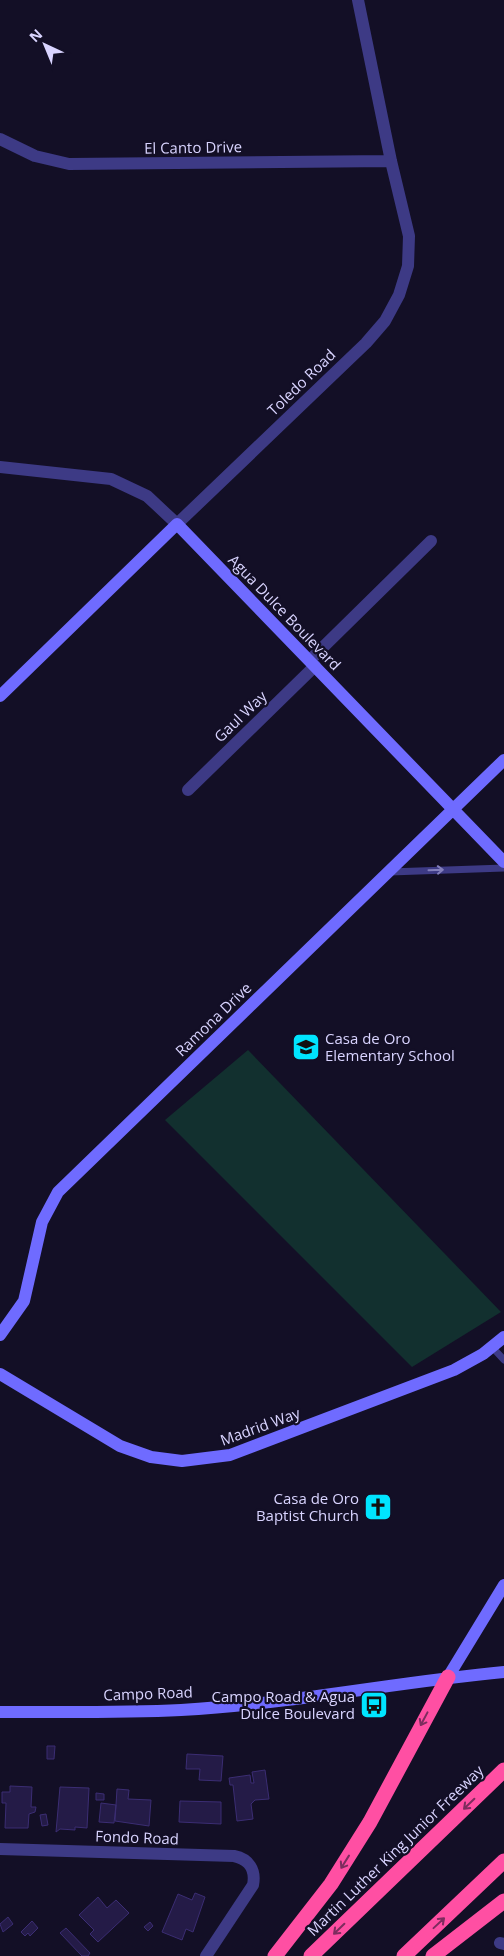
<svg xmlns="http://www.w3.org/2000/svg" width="504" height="1956" viewBox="0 0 504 1956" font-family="'Open Sans',sans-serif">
<rect width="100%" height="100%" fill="#130f26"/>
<path fill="#12302f" d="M 248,1050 L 501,1312 L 412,1367 L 165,1120 Z"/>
<path fill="#241b47" stroke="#3b2d73" d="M 47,1746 L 55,1746 L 54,1759 L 47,1759 Z
M 187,1754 L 223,1756 L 221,1781 L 199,1780 L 200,1769 L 186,1769 Z
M 265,1770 L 269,1799 L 255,1800 L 251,1804 L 253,1819 L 237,1821 L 233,1785 L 230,1785 L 229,1778 L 250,1775 L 251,1783 L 254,1783 L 252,1772 Z
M 10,1786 L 32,1787 L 31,1807 L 36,1807 L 35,1812 L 29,1814 L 28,1828 L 5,1828 L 6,1803 L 2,1803 L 2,1792 L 10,1792 Z
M 60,1787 L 89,1788 L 87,1828 L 75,1827 L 75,1830 L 60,1829 L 56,1832 Z
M 117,1789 L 129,1790 L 128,1799 L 151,1800 L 149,1826 L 115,1821 Z
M 96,1793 L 104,1794 L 104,1800 L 96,1800 Z
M 180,1801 L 221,1802 L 221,1824 L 179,1822 Z
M 101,1803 L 116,1805 L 114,1823 L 99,1822 Z
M 46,1814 L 48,1825 L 42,1826 L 40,1815 Z
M 195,1893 L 205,1897 L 193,1932 L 186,1929 L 182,1940 L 162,1932 L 178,1894 L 192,1900 Z
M 98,1897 L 107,1908 L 116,1900 L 129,1913 L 98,1942 L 90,1934 L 94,1930 L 79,1915 Z
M 8,1917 L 13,1924 L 3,1932 L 0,1924 Z
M 32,1921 L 38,1928 L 30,1936 L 28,1933 L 25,1936 L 21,1932 Z
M 150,1922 L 153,1926 L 148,1931 L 144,1927 Z
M 66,1928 L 90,1953 L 88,1956 L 82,1956 L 60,1933 Z"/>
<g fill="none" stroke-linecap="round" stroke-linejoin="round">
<path stroke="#3d3a85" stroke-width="7" d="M 390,872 L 504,868
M 492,1347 L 504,1360"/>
<path stroke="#3d3a85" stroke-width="12" d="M 0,139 L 35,156 L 69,164 L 391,161
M 0,467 L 111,479 L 147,496 L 177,524 L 366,343 L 385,321 L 399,295 L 408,266 L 409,236 L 391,161 L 358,0
M 310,660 L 431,541
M 188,790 L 315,666
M 0,1849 L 234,1856 C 249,1859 256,1870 253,1885 L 206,1956
M 500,1943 L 504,1944"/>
<path stroke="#6f6bff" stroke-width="12" d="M 0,696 L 177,524 L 504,862
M 0,1335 L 24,1301 L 42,1222 L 58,1192 L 504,760
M 0,1374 L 120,1446 L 151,1457 L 182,1461 L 230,1455 L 454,1370 L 483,1354 L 504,1337
M 448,1677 L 504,1585
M 0,1712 C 60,1712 121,1713 181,1710 C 290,1704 396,1682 504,1672"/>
<path stroke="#ff4fa3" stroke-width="15" d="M 275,1956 L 331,1884 L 370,1822 L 448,1677
M 311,1956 L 504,1770
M 404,1956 L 504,1861
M 433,1956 L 504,1901"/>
</g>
<defs><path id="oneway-shaft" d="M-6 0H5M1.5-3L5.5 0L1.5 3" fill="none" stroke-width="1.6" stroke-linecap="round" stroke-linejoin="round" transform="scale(1.25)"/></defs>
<use stroke="#837fbc" href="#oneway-shaft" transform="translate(436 870) rotate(-2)"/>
<g stroke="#7d2c5e">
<use href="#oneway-shaft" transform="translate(424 1719) rotate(118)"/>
<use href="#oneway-shaft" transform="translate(469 1804) rotate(136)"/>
<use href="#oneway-shaft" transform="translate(345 1862) rotate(122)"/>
<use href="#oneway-shaft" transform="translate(439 1923) rotate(-43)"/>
<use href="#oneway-shaft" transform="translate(339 1929) rotate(136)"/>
</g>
<defs>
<g id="school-square" transform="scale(1.4375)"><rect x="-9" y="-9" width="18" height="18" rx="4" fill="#00e5ff" stroke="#130f26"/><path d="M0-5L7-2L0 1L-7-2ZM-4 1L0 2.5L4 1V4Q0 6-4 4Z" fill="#111"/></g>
<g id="church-square" transform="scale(1.4375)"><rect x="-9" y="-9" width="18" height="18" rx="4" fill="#00e5ff" stroke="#130f26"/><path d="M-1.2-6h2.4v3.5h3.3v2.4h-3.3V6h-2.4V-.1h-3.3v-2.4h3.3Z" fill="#111"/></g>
<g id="bus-square" transform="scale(1.4375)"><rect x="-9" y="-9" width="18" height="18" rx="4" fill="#00e5ff" stroke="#130f26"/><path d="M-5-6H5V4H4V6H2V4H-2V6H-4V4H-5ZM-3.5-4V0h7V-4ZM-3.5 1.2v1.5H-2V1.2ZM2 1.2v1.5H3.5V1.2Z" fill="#111"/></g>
</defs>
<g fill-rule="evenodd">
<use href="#school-square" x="306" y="1047"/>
<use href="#church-square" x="378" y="1507"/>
<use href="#bus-square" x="374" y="1705"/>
</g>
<g text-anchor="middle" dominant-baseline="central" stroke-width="4.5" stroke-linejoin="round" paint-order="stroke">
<g font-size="15" fill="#d9d4ff" stroke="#130f26">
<text transform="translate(193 147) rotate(-1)">El Canto Drive</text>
<text transform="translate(301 382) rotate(-44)">Toledo Road</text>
<text transform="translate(285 612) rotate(46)">Agua Dulce Boulevard</text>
<text transform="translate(240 716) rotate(-44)">Gaul Way</text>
<text transform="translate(213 1019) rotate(-44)">Ramona Drive</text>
<text transform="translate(260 1426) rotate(-20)">Madrid Way</text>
<text transform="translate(148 1693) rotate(-2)">Campo Road</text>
<text transform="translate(137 1837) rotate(2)">Fondo Road</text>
<text transform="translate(395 1850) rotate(-44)">Martin Luther King Junior Freeway</text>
</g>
<g font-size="15" fill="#d9d4ff" stroke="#130f26" text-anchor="end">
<text x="325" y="1038" text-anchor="start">Casa de Oro<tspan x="325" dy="17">Elementary School</tspan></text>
<text x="359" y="1498">Casa de Oro<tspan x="359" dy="17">Baptist Church</tspan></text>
<text x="355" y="1696">Campo Road &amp; Agua<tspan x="355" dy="17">Dulce Boulevard</tspan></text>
</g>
</g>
<g transform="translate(45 45) rotate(316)" stroke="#130f26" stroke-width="4" paint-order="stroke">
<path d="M0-4L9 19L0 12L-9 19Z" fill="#d9d4ff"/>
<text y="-8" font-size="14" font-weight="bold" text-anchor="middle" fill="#d9d4ff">N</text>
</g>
</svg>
